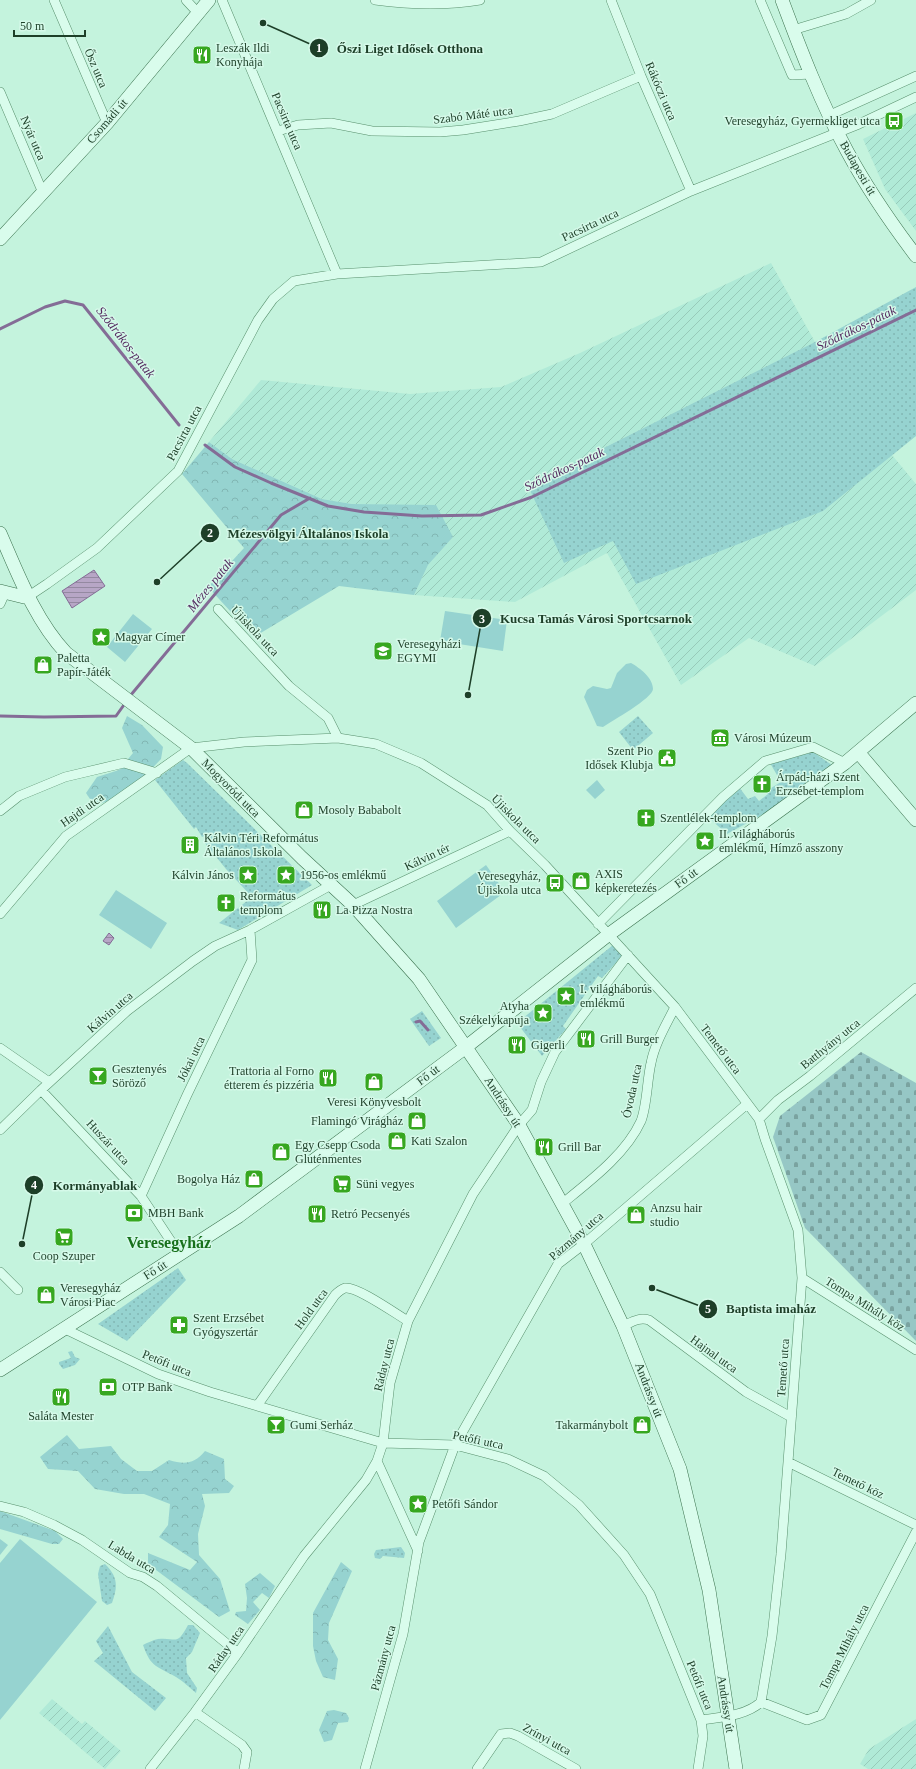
<svg xmlns="http://www.w3.org/2000/svg" width="916" height="1769" viewBox="0 0 916 1769" font-family="'Times New Roman',serif">
<defs>
<pattern id="farmland-furrows" width="10" height="10" patternUnits="userSpaceOnUse"><rect width="10" height="10" fill="#b0ead7"/><path d="M-1 1l2-2M0 10L10 0M9 11l2-2" fill="none" stroke="#97cab9"/></pattern>
<pattern id="grass-dots" width="8" height="8" patternUnits="userSpaceOnUse"><rect width="8" height="8" fill="#96d3d0"/><path d="M2 2h.1M6 6h.1" fill="none" stroke="#81b6b3" stroke-width="1.8" stroke-linecap="round"/></pattern>
<pattern id="forest-crowns" width="20" height="18" patternUnits="userSpaceOnUse"><rect width="20" height="18" fill="#96d3d0"/><path d="M2 6a3 3 0 1 1 6 0M12 15a3 3 0 1 1 6 0" fill="none" stroke="#81b6b3"/></pattern>
<pattern id="cemetery-stones" width="16" height="16" patternUnits="userSpaceOnUse"><rect width="16" height="16" fill="#96c7c5"/><path d="M2 7V4a2 2 0 0 1 4 0v3zM10 15v-3a2 2 0 0 1 4 0v3z" fill="#7aa3a0"/></pattern>
<pattern id="water-rules" width="6" height="5" patternUnits="userSpaceOnUse"><rect width="6" height="5" fill="#b7a6c6"/><path d="M0 2.5h6" fill="none" stroke="#9489a1"/></pattern>
</defs>
<rect width="100%" height="100%" fill="#c4f3dd"/>
<path fill="url(#farmland-furrows)" d="M 916,113 L 916,231 L 885,189 L 863,139 Z
M 771,263 L 815,342 L 528,486 L 613,541 L 823,511 L 892,455 L 916,484 L 916,590 L 815,666 L 749,638 L 681,685 L 607,553 L 515,602 L 414,595 L 428,565 L 453,537 L 382,505 L 352,504 L 322,499 L 232,459 L 209,442 L 261,380 L 410,394 L 501,387 L 580,353 Z
M 52,1699 L 82,1724 L 85,1721 L 121,1751 L 105,1769 L 39,1713 Z
M 916,1719 L 916,1769 L 868,1769 L 860,1764 L 869,1749 Z"/>
<path fill="url(#grass-dots)" d="M 916,287 L 916,436 L 823,511 L 636,584 L 613,541 L 564,563 L 528,486 L 815,342 Z
M 638,716 L 653,733 L 633,750 L 619,732 Z
M 813,752 L 832,765 L 767,812 L 727,834 L 708,817 L 739,787 L 748,799 L 755,796 L 759,801 L 768,794 L 766,791 L 781,782 L 770,763 Z
M 183,760 L 187,763 L 312,885 L 238,930 L 219,923 L 252,897 L 226,869 L 204,842 L 207,840 L 204,836 L 202,837 L 196,827 L 194,829 L 155,780 Z
M 613,945 L 623,955 L 602,978 L 598,976 L 563,1026 L 566,1029 L 542,1056 L 517,1023 Z
M 422,1011 L 441,1038 L 429,1046 L 410,1019 Z
M 178,1268 L 186,1280 L 127,1341 L 98,1324 Z
M 72,1351 L 75,1357 L 80,1359 L 75,1365 L 63,1369 L 59,1364 L 59,1362 L 71,1358 L 68,1352 Z
M 401,1547 L 405,1553 L 404,1558 L 383,1556 L 380,1559 L 375,1558 L 374,1554 L 376,1550 Z
M 105,1564 C 118,1577 118,1586 112,1603 L 107,1605 L 102,1601 L 98,1574 L 100,1566 Z
M 188,1625 L 193,1625 L 200,1633 L 192,1652 L 186,1658 L 187,1673 L 197,1688 L 196,1693 C 190,1688 183,1681 176,1677 C 157,1666 151,1668 143,1645 C 147,1643 153,1640 158,1639 C 177,1637 176,1647 188,1625 Z
M 108,1626 L 132,1672 L 166,1698 L 155,1711 L 94,1661 L 103,1653 L 96,1641 Z"/>
<path fill="url(#forest-crowns)" d="M 209,442 L 232,459 L 322,499 L 352,504 L 436,505 L 453,537 L 428,565 L 414,595 L 339,586 L 254,637 L 208,587 L 244,548 L 182,474 Z
M 127,716 L 142,725 L 163,747 L 161,759 L 140,781 L 113,800 L 94,805 L 86,793 L 97,777 L 119,770 L 133,753 L 122,728 Z
M 67,1435 L 79,1449 L 111,1446 L 121,1459 L 137,1471 L 152,1471 L 169,1460 C 185,1465 194,1464 205,1451 L 224,1459 L 225,1479 L 234,1486 L 229,1493 L 202,1494 L 205,1506 L 198,1534 L 199,1555 L 220,1579 L 230,1611 L 219,1617 L 148,1564 L 148,1553 L 190,1570 L 197,1562 L 159,1537 L 168,1525 L 170,1504 L 144,1494 L 124,1494 L 95,1489 L 78,1471 L 48,1469 L 40,1457 Z
M 0,1511 L 55,1531 L 63,1539 L 59,1544 L 52,1544 L 0,1529 Z
M 341,1562 L 352,1571 L 329,1623 L 328,1640 L 338,1659 L 335,1680 L 323,1677 L 316,1661 L 313,1646 L 313,1613 Z
M 260,1573 L 275,1586 L 269,1598 L 262,1593 L 253,1602 L 260,1610 L 248,1624 L 235,1615 L 236,1612 L 246,1611 L 247,1598 L 245,1584 Z
M 334,1710 L 346,1713 L 349,1718 L 348,1722 L 338,1723 L 332,1740 L 324,1742 L 319,1730 L 327,1711 Z"/>
<path fill="url(#cemetery-stones)" d="M 861,1052 L 916,1083 L 916,1341 L 805,1228 L 773,1137 L 780,1116 Z"/>
<path fill="#96d3d0" d="M 445,611 L 507,620 L 503,651 L 440,641 Z
M 133,614 L 152,629 L 125,662 L 107,647 Z
M 631,663 C 640,668 653,678 653,689 C 653,698 612,721 603,727 L 597,726 L 584,697 L 587,690 L 593,686 L 607,689 L 611,688 L 617,673 L 626,664 Z
M 597,780 L 605,790 L 595,799 L 586,790 Z
M 486,865 L 505,892 L 456,928 L 437,901 Z
M 116,890 L 167,923 L 151,949 L 99,915 Z
M 0,1539 L 8,1545 L 0,1555 Z
M 20,1539 L 97,1602 L 0,1720 L 0,1563 Z"/>
<path fill="url(#water-rules)" stroke="#846c96" d="M 94,570 L 105,586 L 72,608 L 62,591 Z
M 109,933 L 114,938 L 109,945 L 103,941 Z"/>
<g fill="none" stroke-linecap="round" stroke-linejoin="round">
<path stroke="#846c96" stroke-width="3" d="M 0,329 L 45,307 L 65,301 L 83,305 L 179,425
M 205,445 L 235,467 L 271,483 L 328,506 L 364,512 L 422,516 L 481,515 L 532,497 L 916,310
M 130,696 L 281,515 L 310,498
M 0,716 L 44,717 L 116,716 L 126,702
M 416,1022 L 420,1021 L 428,1030"/>
<g stroke="#58906d" stroke-width="10">
<path id="street" d="M 54,0 L 107,123
M 186,0 L 198,13
M 222,0 L 337,274
M 375,0 C 411,5 445,6 480,0
M 611,0 L 641,76 L 691,191
M 760,0 L 792,75 L 811,74
M 793,30 L 846,14 L 871,0
M 0,92 L 43,193
M 830,115 L 916,76
M 278,131 L 298,125 L 331,123 L 372,131 L 440,132 L 463,130 L 519,121 L 552,114 L 641,76
M 24,597 L 29,596 L 47,584 L 97,548 L 178,471 L 258,320 L 273,299 L 294,281 L 337,274 L 541,262 L 691,191 L 859,124 L 916,97
M 0,604 L 5,593
M 218,609 L 289,686 L 328,718 L 338,738
M 0,811 L 19,796 L 65,777 L 124,763 L 157,773
M 353,905 L 510,831
M 0,914 L 66,836 L 191,748 L 244,742 L 338,738 L 376,744 L 421,763 L 487,805 L 510,831 L 545,865 L 675,1007 L 759,1119 L 765,1139 L 798,1230 L 802,1278 L 781,1554 L 772,1636 L 761,1702 C 746,1716 721,1717 701,1720
M 598,924 L 723,797 L 765,761 L 813,747 L 845,763
M 0,1048 L 49,1082
M 41,1090 L 141,1196 L 180,1255
M 759,1119 L 778,1100 L 810,1076 L 916,988
M 0,1130 L 41,1090 L 127,1011 L 193,961 L 215,946 L 250,930 L 331,885
M 141,1196 L 187,1095 L 252,960 L 250,930
M 563,1203 C 590,1181 626,1154 641,1121 C 647,1106 647,1080 651,1063 C 655,1043 666,1025 675,1007
M 0,1272 L 18,1290
M 802,1278 L 916,1350
M 623,1326 C 632,1322 639,1317 649,1320 L 746,1392 L 791,1417
M 63,1328 L 158,1374 L 210,1392 L 383,1443 L 455,1445 L 508,1459 L 544,1476 L 579,1505 L 624,1555 L 650,1594 L 701,1720 L 703,1736 L 698,1769
M 257,1406 L 335,1295 C 338,1292 342,1289 345,1288 C 357,1286 396,1314 408,1321
M 377,1461 L 418,1551
M 788,1462 L 916,1525
M 0,1506 L 24,1512 L 54,1525 L 82,1540 L 130,1573 L 143,1577 L 157,1586 L 238,1653
M 761,1702 L 807,1720 L 821,1715 L 916,1532
M 195,1712 L 242,1745 L 247,1752 L 244,1769
M 150,1769 L 195,1712 L 238,1653 L 304,1556 L 366,1480 L 377,1461 L 383,1443 L 390,1383 L 408,1321 L 473,1194 L 519,1125 L 532,1110 L 541,1082 L 555,1052 L 628,955
M 365,1769 L 403,1634 L 419,1542 L 455,1445 L 558,1264 L 584,1244 L 747,1104
M 477,1769 L 501,1734 L 510,1733 L 518,1736 L 576,1769"/>
</g>
<g stroke="#3b724e" stroke-width="14">
<path id="secondary" d="M 782,0 C 801,51 821,103 847,151 C 867,188 891,223 916,256
M 0,239 L 107,123 L 209,0
M 0,533 C 18,574 35,620 66,653 L 191,748 L 302,858 L 353,905 L 419,979 L 519,1125 L 584,1244 L 623,1326 L 680,1469 L 709,1590 L 736,1769
M 0,591 L 24,597
M 858,752 L 916,820
M 0,1370 L 239,1216 L 466,1047 L 608,935 L 845,763 L 916,703"/>
</g>
<use href="#street" stroke="#d9fcec" stroke-width="9"/>
<use href="#secondary" stroke="#d9fcec" stroke-width="13"/>
</g>
<defs>
<g id="restaurant-square" transform="scale(1)"><rect x="-9" y="-9" width="18" height="18" rx="4" fill="#37a720" stroke="#d5f9e9"/><path d="M-5-6h1v4h1v-4h1v4h1v-4h1v5L-1.5 .5V6h-2V.5L-5-1ZM5-6V6H3V1.5H1.5Q1.5-4 5-6Z" fill="#fff"/></g>
<g id="bus-square" transform="scale(1)"><rect x="-9" y="-9" width="18" height="18" rx="4" fill="#37a720" stroke="#d5f9e9"/><path d="M-5-6H5V4H4V6H2V4H-2V6H-4V4H-5ZM-3.5-4V0h7V-4ZM-3.5 1.2v1.5H-2V1.2ZM2 1.2v1.5H3.5V1.2Z" fill="#fff"/></g>
<g id="sight-square" transform="scale(1)"><rect x="-9" y="-9" width="18" height="18" rx="4" fill="#37a720" stroke="#d5f9e9"/><path d="M0-6L1.8-2.2L6-1.7L2.9 1.2L3.7 5.4L0 3.3L-3.7 5.4L-2.9 1.2L-6-1.7L-1.8-2.2Z" fill="#fff"/></g>
<g id="school-square" transform="scale(1)"><rect x="-9" y="-9" width="18" height="18" rx="4" fill="#37a720" stroke="#d5f9e9"/><path d="M0-5L7-2L0 1L-7-2ZM-4 1L0 2.5L4 1V4Q0 6-4 4Z" fill="#fff"/></g>
<g id="shop-square" transform="scale(1)"><rect x="-9" y="-9" width="18" height="18" rx="4" fill="#37a720" stroke="#d5f9e9"/><path d="M-5-2.5h2.3a2.7 3.5 0 0 1 5.4 0H5L5.5 6h-11ZM-1.5-2.5h3a1.5 2.3 0 0 0-3 0Z" fill="#fff"/></g>
<g id="museum-square" transform="scale(1)"><rect x="-9" y="-9" width="18" height="18" rx="4" fill="#37a720" stroke="#d5f9e9"/><path d="M0-6L6-3V-2H-6V-3ZM-5-1h2V3h-2ZM-1-1h2V3h-2ZM3-1h2V3H3ZM-6 4H6V6H-6Z" fill="#fff"/></g>
<g id="civic-square" transform="scale(1)"><rect x="-9" y="-9" width="18" height="18" rx="4" fill="#37a720" stroke="#d5f9e9"/><path d="M-.6-6.5H3V-4.5H.6V-3L4-1V1h2V6H-6V1h2V-1L-.6-3ZM-1.2 2.5V6h2.4V2.5Z" fill="#fff"/></g>
<g id="church-square" transform="scale(1)"><rect x="-9" y="-9" width="18" height="18" rx="4" fill="#37a720" stroke="#d5f9e9"/><path d="M-1.2-6h2.4v3.5h3.3v2.4h-3.3V6h-2.4V-.1h-3.3v-2.4h3.3Z" fill="#fff"/></g>
<g id="building-square" transform="scale(1)"><rect x="-9" y="-9" width="18" height="18" rx="4" fill="#37a720" stroke="#d5f9e9"/><path d="M-4-6H4V6H1V3H-1V6H-4ZM-2.5-4.3h1.7v1.8h-1.7ZM.8-4.3h1.7v1.8H.8ZM-2.5-1h1.7V.8h-1.7ZM.8-1h1.7V.8H.8Z" fill="#fff"/></g>
<g id="bar-square" transform="scale(1)"><rect x="-9" y="-9" width="18" height="18" rx="4" fill="#37a720" stroke="#d5f9e9"/><path d="M-6-5H6L.8 .8V4.5H3.5V6h-7V4.5H-.8V.8Z" fill="#fff"/></g>
<g id="supermarket-square" transform="scale(1)"><rect x="-9" y="-9" width="18" height="18" rx="4" fill="#37a720" stroke="#d5f9e9"/><path d="M-6-5.5h2.5l.6 2H6L4.5 2H-2.5L-4.4-4H-6ZM-1.5 3.2a1.3 1.3 0 1 0 .1 0ZM3 3.2a1.3 1.3 0 1 0 .1 0Z" fill="#fff"/></g>
<g id="bank-square" transform="scale(1)"><rect x="-9" y="-9" width="18" height="18" rx="4" fill="#37a720" stroke="#d5f9e9"/><path d="M-6-4H6V4H-6ZM0-2.3a2.3 2.3 0 1 0 0 4.6a2.3 2.3 0 1 0 0-4.6Z" fill="#fff"/></g>
<g id="pharmacy-square" transform="scale(1)"><rect x="-9" y="-9" width="18" height="18" rx="4" fill="#37a720" stroke="#d5f9e9"/><path d="M-2-6h4v4h4v4h-4v4h-4v-4h-4v-4h4Z" fill="#fff"/></g>
</defs>
<g fill-rule="evenodd">
<use href="#restaurant-square" x="202" y="55"/>
<use href="#bus-square" x="894" y="121"/>
<use href="#sight-square" x="101" y="637"/>
<use href="#school-square" x="383" y="651"/>
<use href="#shop-square" x="43" y="665"/>
<use href="#museum-square" x="720" y="738"/>
<use href="#civic-square" x="667" y="758"/>
<use href="#church-square" x="762" y="784"/>
<use href="#shop-square" x="304" y="810"/>
<use href="#church-square" x="646" y="818"/>
<use href="#sight-square" x="705" y="841"/>
<use href="#building-square" x="190" y="845"/>
<use href="#sight-square" x="248" y="875"/>
<use href="#sight-square" x="286" y="875"/>
<use href="#shop-square" x="581" y="881"/>
<use href="#bus-square" x="555" y="883"/>
<use href="#church-square" x="226" y="903"/>
<use href="#restaurant-square" x="322" y="910"/>
<use href="#sight-square" x="566" y="996"/>
<use href="#sight-square" x="543" y="1013"/>
<use href="#restaurant-square" x="586" y="1039"/>
<use href="#restaurant-square" x="517" y="1045"/>
<use href="#bar-square" x="98" y="1076"/>
<use href="#restaurant-square" x="328" y="1078"/>
<use href="#shop-square" x="374" y="1082"/>
<use href="#shop-square" x="417" y="1121"/>
<use href="#shop-square" x="397" y="1141"/>
<use href="#restaurant-square" x="544" y="1147"/>
<use href="#shop-square" x="281" y="1152"/>
<use href="#shop-square" x="254" y="1179"/>
<use href="#supermarket-square" x="342" y="1184"/>
<use href="#bank-square" x="134" y="1213"/>
<use href="#restaurant-square" x="317" y="1214"/>
<use href="#shop-square" x="636" y="1215"/>
<use href="#supermarket-square" x="64" y="1237"/>
<use href="#shop-square" x="46" y="1295"/>
<use href="#pharmacy-square" x="179" y="1325"/>
<use href="#bank-square" x="108" y="1387"/>
<use href="#restaurant-square" x="61" y="1397"/>
<use href="#bar-square" x="276" y="1425"/>
<use href="#shop-square" x="642" y="1425"/>
<use href="#sight-square" x="418" y="1504"/>
</g>
<g text-anchor="middle" dominant-baseline="central" stroke-width="3" stroke-linejoin="round" paint-order="stroke">
<g font-size="12" fill="#1d3f28" stroke="#d5f9e9" text-anchor="start">
<text x="216" y="48">Leszák Ildi<tspan x="216" dy="14">Konyhája</tspan></text>
<text x="880" y="121" text-anchor="end">Veresegyház, Gyermekliget utca</text>
<text x="115" y="637">Magyar Címer</text>
<text x="397" y="644">Veresegyházi<tspan x="397" dy="14">EGYMI</tspan></text>
<text x="57" y="658">Paletta<tspan x="57" dy="14">Papír-Játék</tspan></text>
<text x="734" y="738">Városi Múzeum</text>
<text x="653" y="751" text-anchor="end">Szent Pio<tspan x="653" dy="14">Idősek Klubja</tspan></text>
<text x="776" y="777">Árpád-házi Szent<tspan x="776" dy="14">Erzsébet-templom</tspan></text>
<text x="318" y="810">Mosoly Bababolt</text>
<text x="660" y="818">Szentlélek-templom</text>
<text x="719" y="834">II. világháborús<tspan x="719" dy="14">emlékmű, Hímző asszony</tspan></text>
<text x="204" y="838">Kálvin Téri Református<tspan x="204" dy="14">Általános Iskola</tspan></text>
<text x="595" y="874">AXIS<tspan x="595" dy="14">képkeretezés</tspan></text>
<text x="234" y="875" text-anchor="end">Kálvin János</text>
<text x="300" y="875">1956-os emlékmű</text>
<text x="541" y="876" text-anchor="end">Veresegyház,<tspan x="541" dy="14">Újiskola utca</tspan></text>
<text x="240" y="896">Református<tspan x="240" dy="14">templom</tspan></text>
<text x="336" y="910">La Pizza Nostra</text>
<text x="580" y="989">I. világháborús<tspan x="580" dy="14">emlékmű</tspan></text>
<text x="529" y="1006" text-anchor="end">Atyha<tspan x="529" dy="14">Székelykapuja</tspan></text>
<text x="600" y="1039">Grill Burger</text>
<text x="531" y="1045">Gigerli</text>
<text x="112" y="1069">Gesztenyés<tspan x="112" dy="14">Söröző</tspan></text>
<text x="314" y="1071" text-anchor="end">Trattoria al Forno<tspan x="314" dy="14">étterem és pizzéria</tspan></text>
<text x="374" y="1102" text-anchor="middle">Veresi Könyvesbolt</text>
<text x="403" y="1121" text-anchor="end">Flamingó Virágház</text>
<text x="411" y="1141">Kati Szalon</text>
<text x="295" y="1145">Egy Csepp Csoda<tspan x="295" dy="14">Gluténmentes</tspan></text>
<text x="558" y="1147">Grill Bar</text>
<text x="240" y="1179" text-anchor="end">Bogolya Ház</text>
<text x="356" y="1184">Süni vegyes</text>
<text x="650" y="1208">Anzsu hair<tspan x="650" dy="14">studio</tspan></text>
<text x="148" y="1213">MBH Bank</text>
<text x="331" y="1214">Retró Pecsenyés</text>
<text x="64" y="1256" text-anchor="middle">Coop Szuper</text>
<text x="60" y="1288">Veresegyház<tspan x="60" dy="14">Városi Piac</tspan></text>
<text x="193" y="1318">Szent Erzsébet<tspan x="193" dy="14">Gyógyszertár</tspan></text>
<text x="122" y="1387">OTP Bank</text>
<text x="61" y="1416" text-anchor="middle">Saláta Mester</text>
<text x="290" y="1425">Gumi Serház</text>
<text x="628" y="1425" text-anchor="end">Takarmánybolt</text>
<text x="432" y="1504">Petőfi Sándor</text>
</g>
<g font-size="12" fill="#1d3f28" stroke="#d5f9e9">
<text transform="translate(96 68) rotate(67)">Ősz utca</text>
<text transform="translate(661 91) rotate(67)">Rákóczi utca</text>
<text transform="translate(473 115) rotate(-7)">Szabó Máté utca</text>
<text transform="translate(107 121) rotate(-49)">Csomádi út</text>
<text transform="translate(287 121) rotate(67)">Pacsirta utca</text>
<text transform="translate(33 138) rotate(67)">Nyár utca</text>
<text transform="translate(858 168) rotate(60)">Budapesti út</text>
<text transform="translate(590 225) rotate(-25)">Pacsirta utca</text>
<text transform="translate(184 433) rotate(-62)">Pacsirta utca</text>
<text transform="translate(255 631) rotate(47)">Újiskola utca</text>
<text transform="translate(231 788) rotate(45)">Mogyoródi utca</text>
<text transform="translate(82 810) rotate(-35)">Hajdi utca</text>
<text transform="translate(516 819) rotate(45)">Újiskola utca</text>
<text transform="translate(427 857) rotate(-25)">Kálvin tér</text>
<text transform="translate(686 878) rotate(-36)">Fő út</text>
<text transform="translate(110 1012) rotate(-41)">Kálvin utca</text>
<text transform="translate(830 1044) rotate(-39)">Batthyány utca</text>
<text transform="translate(721 1049) rotate(53)">Temető utca</text>
<text transform="translate(191 1059) rotate(-64)">Jókai utca</text>
<text transform="translate(428 1075) rotate(-37)">Fő út</text>
<text transform="translate(632 1091) rotate(-78)">Óvoda utca</text>
<text transform="translate(503 1102) rotate(57)">Andrássy út</text>
<text transform="translate(108 1142) rotate(47)">Huszár utca</text>
<text transform="translate(576 1236) rotate(-41)">Pázmány utca</text>
<text transform="translate(155 1270) rotate(-32)">Fő út</text>
<text transform="translate(865 1304) rotate(32)">Tompa Mihály köz</text>
<text transform="translate(311 1309) rotate(-54)">Hold utca</text>
<text transform="translate(714 1354) rotate(36)">Hajnal utca</text>
<text transform="translate(167 1363) rotate(22)">Petőfi utca</text>
<text transform="translate(384 1365) rotate(-76)">Ráday utca</text>
<text transform="translate(783 1368) rotate(-86)">Temető utca</text>
<text transform="translate(649 1390) rotate(69)">Andrássy út</text>
<text transform="translate(478 1440) rotate(12)">Petőfi utca</text>
<text transform="translate(858 1483) rotate(26)">Temető köz</text>
<text transform="translate(132 1557) rotate(31)">Labda utca</text>
<text transform="translate(844 1647) rotate(-63)">Tompa Mihály utca</text>
<text transform="translate(226 1649) rotate(-55)">Ráday utca</text>
<text transform="translate(383 1658) rotate(-75)">Pázmány utca</text>
<text transform="translate(700 1685) rotate(68)">Petőfi utca</text>
<text transform="translate(726 1704) rotate(81)">Andrássy út</text>
<text transform="translate(547 1739) rotate(29)">Zrínyi utca</text>
</g>
<g font-size="13" font-style="italic" fill="#542b60" stroke="#d5f9e9">
<text transform="translate(856 328) rotate(-26)">Sződrákos-patak</text>
<text transform="translate(126 342) rotate(52)">Sződrákos-patak</text>
<text transform="translate(564 469) rotate(-25)">Sződrákos-patak</text>
<text transform="translate(210 585) rotate(-51)">Mézes patak</text>
</g>
<g font-size="16" font-weight="bold" fill="#18701c" stroke="#d5f9e9">
<text x="169" y="1242">Veresegyház</text>
</g>
</g>
<path fill="none" stroke="#1d3f28" stroke-width="1.5" d="M263 23L319 48M157 582L210 533M468 695L482 618M22 1244L34 1185M652 1288L708 1309"/>
<g fill="#1d3f28" stroke="#d5f9e9" stroke-width="1.5">
<circle cx="263" cy="23" r="4"/>
<circle cx="157" cy="582" r="4"/>
<circle cx="468" cy="695" r="4"/>
<circle cx="22" cy="1244" r="4"/>
<circle cx="652" cy="1288" r="4"/>
<circle cx="319" cy="48" r="10"/>
<circle cx="210" cy="533" r="10"/>
<circle cx="482" cy="618" r="10"/>
<circle cx="34" cy="1185" r="10"/>
<circle cx="708" cy="1309" r="10"/>
</g>
<g font-size="12" text-anchor="middle" font-weight="bold" fill="#fff">
<text x="319" y="52">1</text>
<text x="210" y="537">2</text>
<text x="482" y="623">3</text>
<text x="34" y="1189">4</text>
<text x="708" y="1313">5</text>
</g>
<g font-size="13" text-anchor="middle" font-weight="bold" fill="#1d3f28" stroke="#d5f9e9" stroke-width="3" stroke-linejoin="round" paint-order="stroke">
<text x="410" y="53">Őszi Liget Idősek Otthona</text>
<text x="308" y="538">Mézesvölgyi Általános Iskola</text>
<text x="596" y="623">Kucsa Tamás Városi Sportcsarnok</text>
<text x="95" y="1190">Kormányablak</text>
<text x="771" y="1313">Baptista imaház</text>
</g>
<path d="M14 30v6h71v-6" fill="none" stroke="#1d3f28" stroke-width="2"/>
<text x="20" y="30" font-size="12" fill="#1d3f28" stroke="#d5f9e9" stroke-width="3" paint-order="stroke">50 m</text>
</svg>
